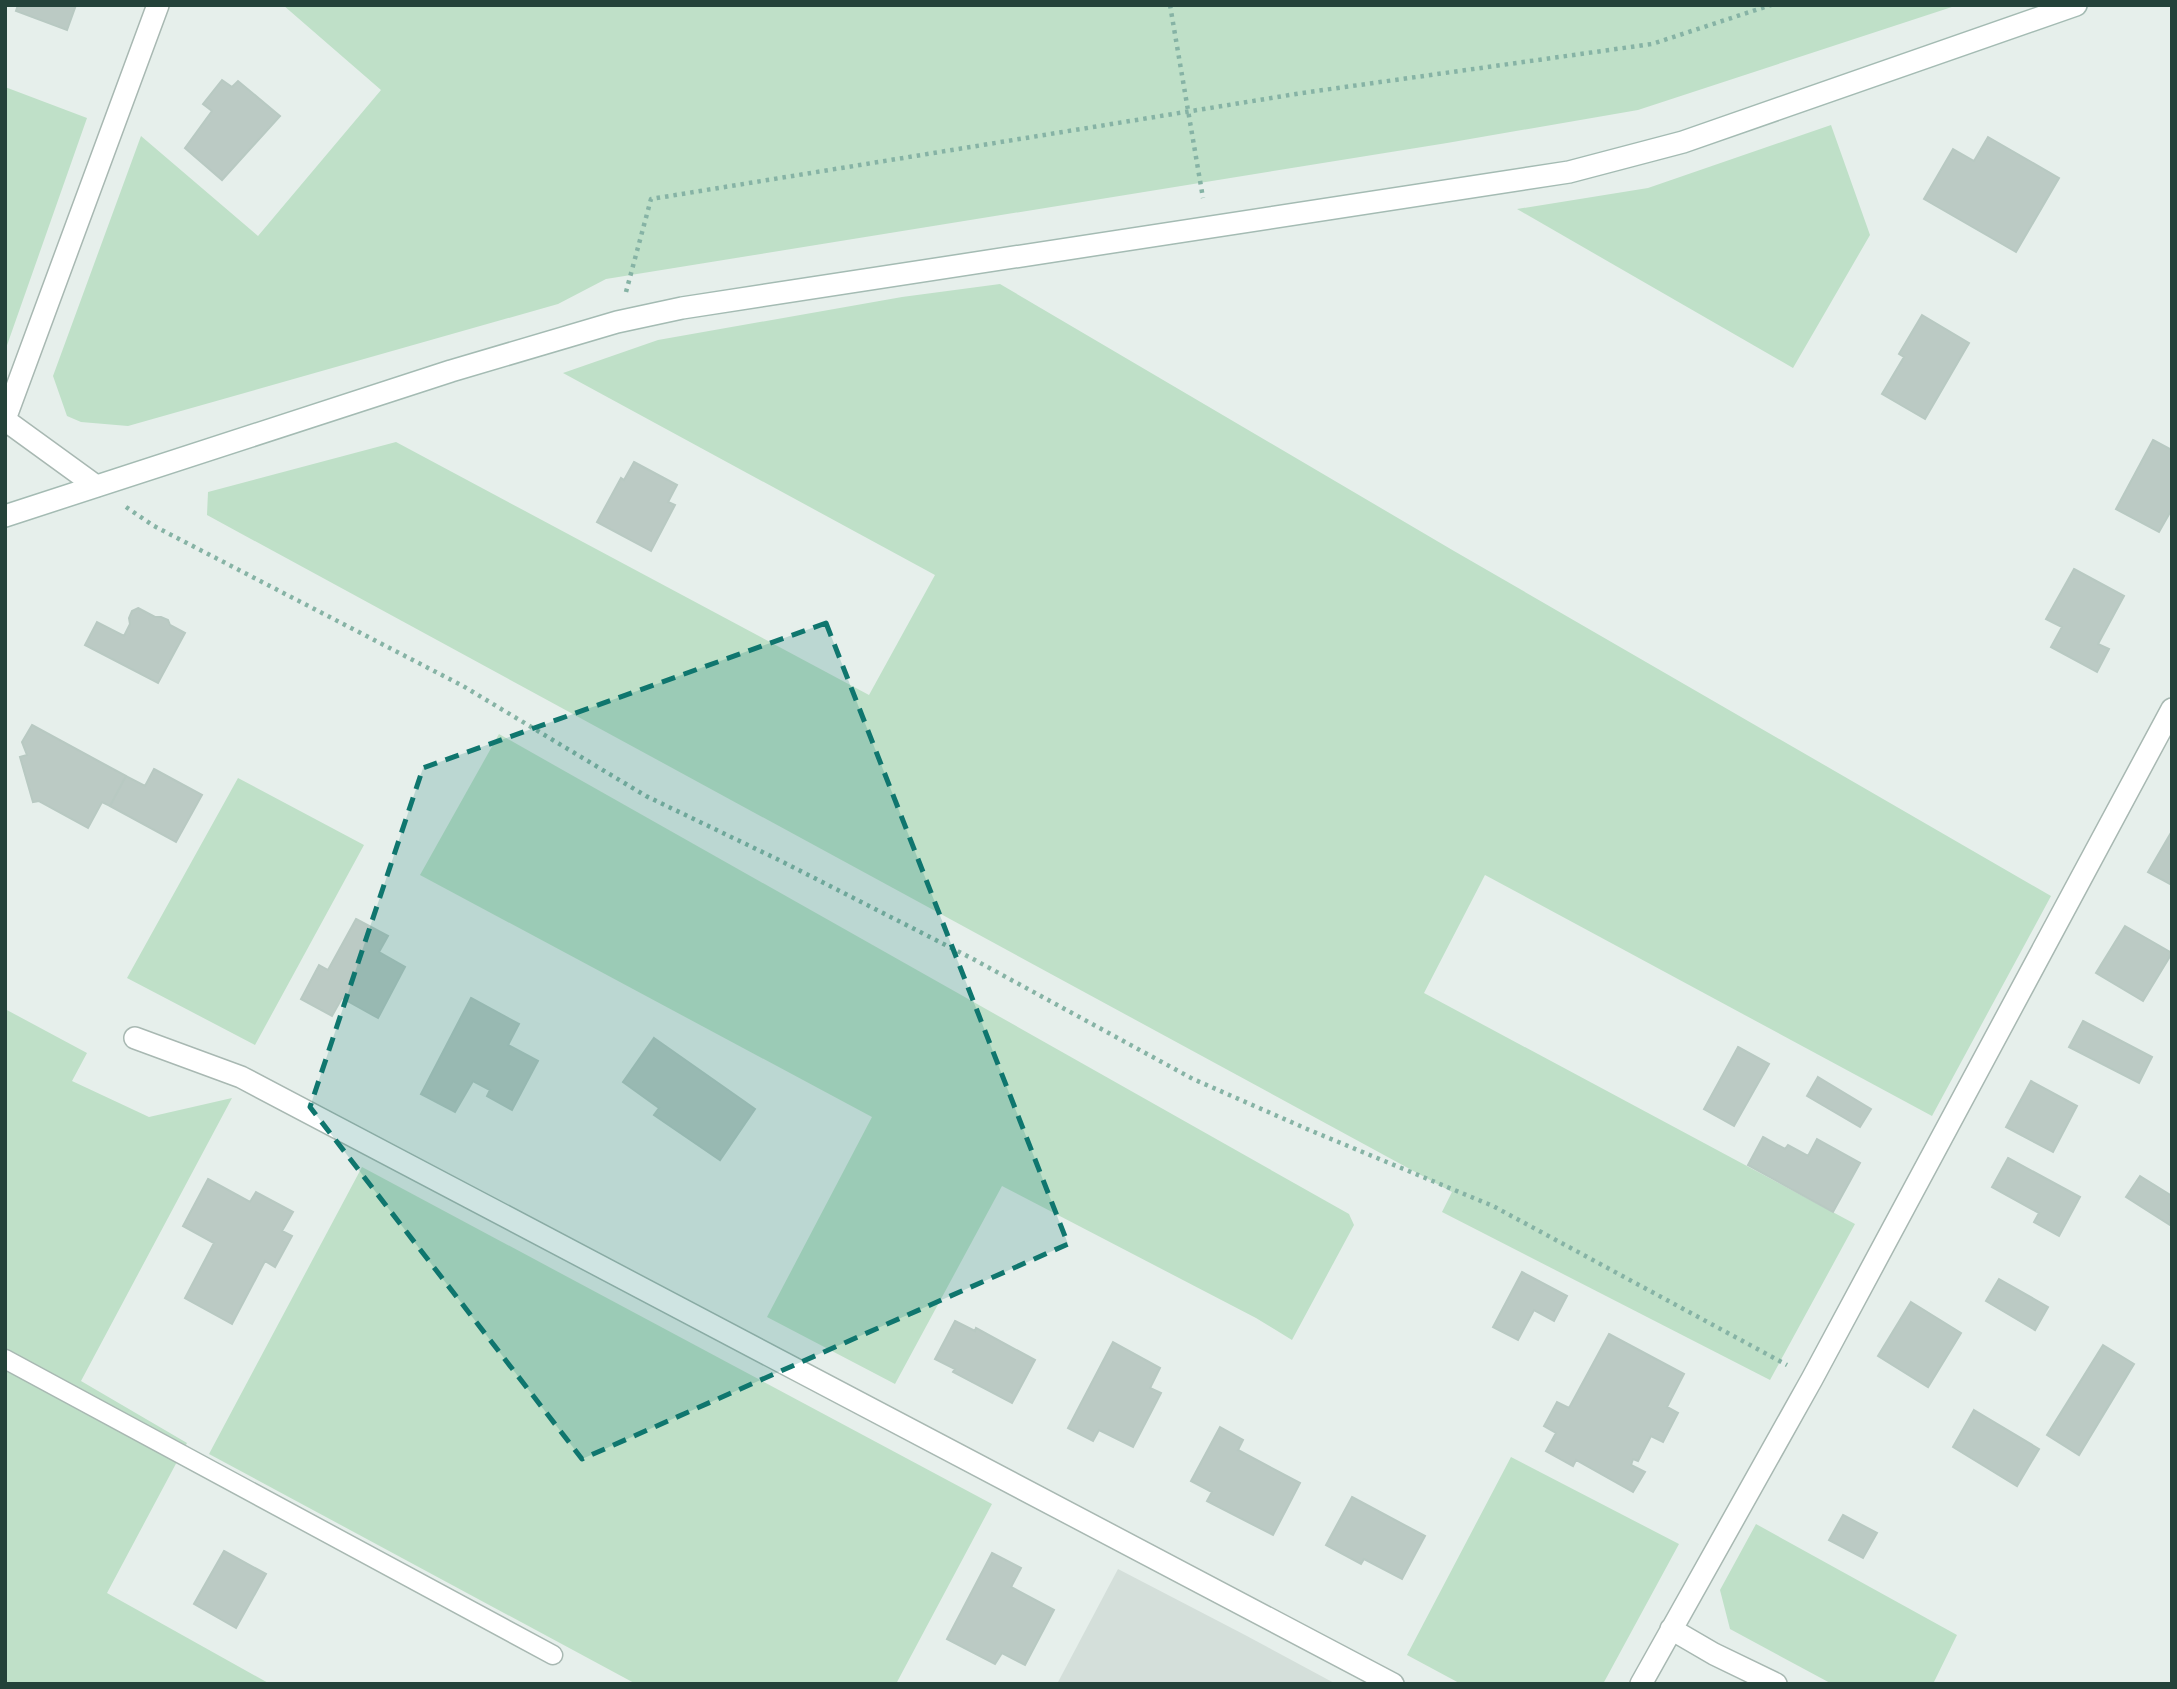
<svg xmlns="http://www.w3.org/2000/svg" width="2177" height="1689" viewBox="0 0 2177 1689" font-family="Arial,sans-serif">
<rect width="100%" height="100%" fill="#e6efeb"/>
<path fill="#d4dfda" d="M 1118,1569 L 1245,1635 L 1336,1684 L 1057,1684 Z"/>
<path fill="#bfe0c8" d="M 283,5 L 1958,5 L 1638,110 L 1447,143 L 606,279 L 558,304 L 128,426 L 81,422 L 67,416 L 53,376 L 141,136 L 258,236 L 381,90 Z
M 5,87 L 87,118 L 5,351 Z
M 1831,125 L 1870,235 L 1793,368 L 1517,209 L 1648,188 Z
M 1000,284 L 1454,551 L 2051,896 L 1932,1116 L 1485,875 L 1424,993 L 1855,1224 L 1770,1380 L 1442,1212 L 1452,1192 L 207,515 L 208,492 L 396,442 L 869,695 L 935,575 L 563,373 L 658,340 L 902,297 Z
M 499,734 L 1349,1214 L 1354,1225 L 1292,1340 L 1256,1318 L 1002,1186 L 895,1384 L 767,1317 L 872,1117 L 420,875 Z
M 238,778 L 364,845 L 255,1045 L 127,978 Z
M 5,1009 L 87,1053 L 72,1081 L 149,1117 L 232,1098 L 81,1381 L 187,1443 L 107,1593 L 270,1684 L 5,1684 Z
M 362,1167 L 992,1504 L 896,1684 L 636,1684 L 209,1454 Z
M 1511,1457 L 1679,1544 L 1603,1684 L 1461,1684 L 1407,1655 Z
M 1756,1524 L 1957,1635 L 1933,1684 L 1832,1684 L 1730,1629 L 1720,1590 Z"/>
<path fill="#bbcac4" stroke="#b8c9c2" stroke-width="2" d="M 18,5 L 76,5 L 67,30 L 16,11 Z
M 222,80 L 232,87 L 238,81 L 280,116 L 222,180 L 185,148 L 212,111 L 203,104 Z
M 1988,137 L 2059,178 L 2016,252 L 1924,199 L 1953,149 L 1974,161 Z
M 1922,315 L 1969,343 L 1925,419 L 1882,394 L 1904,357 L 1899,354 Z
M 2153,440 L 2172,450 L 2172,509 L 2159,532 L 2116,509 Z
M 634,462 L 677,485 L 668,502 L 675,505 L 651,551 L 597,522 L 621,478 L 624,480 Z
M 2074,569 L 2124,596 L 2098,644 L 2109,649 L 2097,672 L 2051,647 L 2062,627 L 2046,619 Z
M 138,608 L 155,617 L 161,617 L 168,620 L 170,625 L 185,633 L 158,683 L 85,645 L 97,622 L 124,636 L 130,624 L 129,618 L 132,611 Z
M 32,725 L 126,776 L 110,806 L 102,802 L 88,828 L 39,801 L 33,802 L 20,757 L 27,755 L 22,742 Z
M 154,769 L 202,795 L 176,842 L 110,806 L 126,776 L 145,786 Z
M 2172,831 L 2172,885 L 2148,872 Z
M 356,919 L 388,936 L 379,952 L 405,967 L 378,1018 L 342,998 L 332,1016 L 301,999 L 319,965 L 328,970 Z
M 2125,926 L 2172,953 L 2143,1001 L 2096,973 Z
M 471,998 L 519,1024 L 508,1045 L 538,1061 L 512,1110 L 487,1096 L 490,1090 L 473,1081 L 455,1112 L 421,1094 Z
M 2083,1021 L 2152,1057 L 2139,1083 L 2069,1047 Z
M 654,1038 L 755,1109 L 720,1160 L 654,1115 L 659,1108 L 623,1082 Z
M 1738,1047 L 1769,1064 L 1734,1126 L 1704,1109 Z
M 1818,1077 L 1871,1109 L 1860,1127 L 1807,1096 Z
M 2031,1081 L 2077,1106 L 2053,1152 L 2006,1127 Z
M 1763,1137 L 1785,1149 L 1788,1145 L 1808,1156 L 1817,1139 L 1860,1163 L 1833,1212 L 1748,1165 Z
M 2008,1158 L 2080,1197 L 2059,1236 L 2034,1222 L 2039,1213 L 1992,1187 Z
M 2140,1176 L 2172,1196 L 2170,1225 L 2126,1197 Z
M 208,1179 L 250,1202 L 256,1192 L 293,1212 L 282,1231 L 292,1236 L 275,1267 L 265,1261 L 232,1324 L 185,1298 L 214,1243 L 183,1226 Z
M 1522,1272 L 1567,1296 L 1554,1321 L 1534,1310 L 1518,1340 L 1493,1327 Z
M 1999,1279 L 2048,1307 L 2035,1330 L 1986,1301 Z
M 1911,1302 L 1961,1333 L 1928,1387 L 1878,1356 Z
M 955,1321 L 975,1331 L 976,1328 L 1035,1360 L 1012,1403 L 953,1372 L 955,1369 L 935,1359 Z
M 1609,1334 L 1684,1374 L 1667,1407 L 1678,1413 L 1663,1442 L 1651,1436 L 1638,1461 L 1633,1459 L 1631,1465 L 1645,1472 L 1633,1492 L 1576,1460 L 1573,1466 L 1546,1451 L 1556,1433 L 1544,1426 L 1557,1402 L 1569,1408 Z
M 1113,1342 L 1160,1368 L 1150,1388 L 1161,1393 L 1133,1447 L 1099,1430 L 1093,1441 L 1068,1428 Z
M 2103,1345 L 2134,1364 L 2079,1455 L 2047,1435 Z
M 1974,1410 L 2039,1449 L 2017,1486 L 1953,1447 Z
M 1220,1427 L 1243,1440 L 1238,1450 L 1300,1483 L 1273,1535 L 1207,1501 L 1212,1492 L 1191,1481 Z
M 1352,1497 L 1425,1536 L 1402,1579 L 1364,1559 L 1361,1564 L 1326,1545 Z
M 1843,1515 L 1877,1533 L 1863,1558 L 1829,1540 Z
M 224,1551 L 266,1574 L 236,1628 L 194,1604 Z
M 992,1553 L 1021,1568 L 1011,1587 L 1054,1610 L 1025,1665 L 1002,1653 L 995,1664 L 947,1639 Z"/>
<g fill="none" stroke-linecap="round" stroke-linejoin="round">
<g stroke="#a8b8b2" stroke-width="21">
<path id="lane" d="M 5,1359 L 553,1655"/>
</g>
<g stroke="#a8b8b2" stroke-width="24">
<path id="street" d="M 5,419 L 158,5
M 5,420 L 96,486
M 135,1038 L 241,1077 L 1393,1684
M 1671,1629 L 1714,1654 L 1776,1684
M 1641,1684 L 1812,1379 L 2172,709"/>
</g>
<g stroke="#a4bbb3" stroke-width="24">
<path id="secondary" d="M 5,516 L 451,371 L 617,322 L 682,308 L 1569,172 L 1683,142 L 2076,5"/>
</g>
<path stroke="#86b3a5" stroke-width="4.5" stroke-dasharray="3.5 5" stroke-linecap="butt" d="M 1170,5 L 1203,198
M 626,292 L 651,199 L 1302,93 L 1652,44 L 1771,5
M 126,507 L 154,526 L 463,686 L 646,796 L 779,860 L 973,959 L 1193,1079 L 1307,1129 L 1493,1206 L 1787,1365"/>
<use href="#lane" stroke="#fff" stroke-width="18"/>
<use href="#street" stroke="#fff" stroke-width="21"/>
<use href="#secondary" stroke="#fff" stroke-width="21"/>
</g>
<path fill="#0f766e" fill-opacity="0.2" stroke="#0f766e" stroke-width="5" stroke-dasharray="14 9" stroke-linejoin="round" d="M 826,623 L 1068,1244 L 582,1459 L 310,1107 L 423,768 Z"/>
<rect width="2177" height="1689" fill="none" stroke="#24423a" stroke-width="14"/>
</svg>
